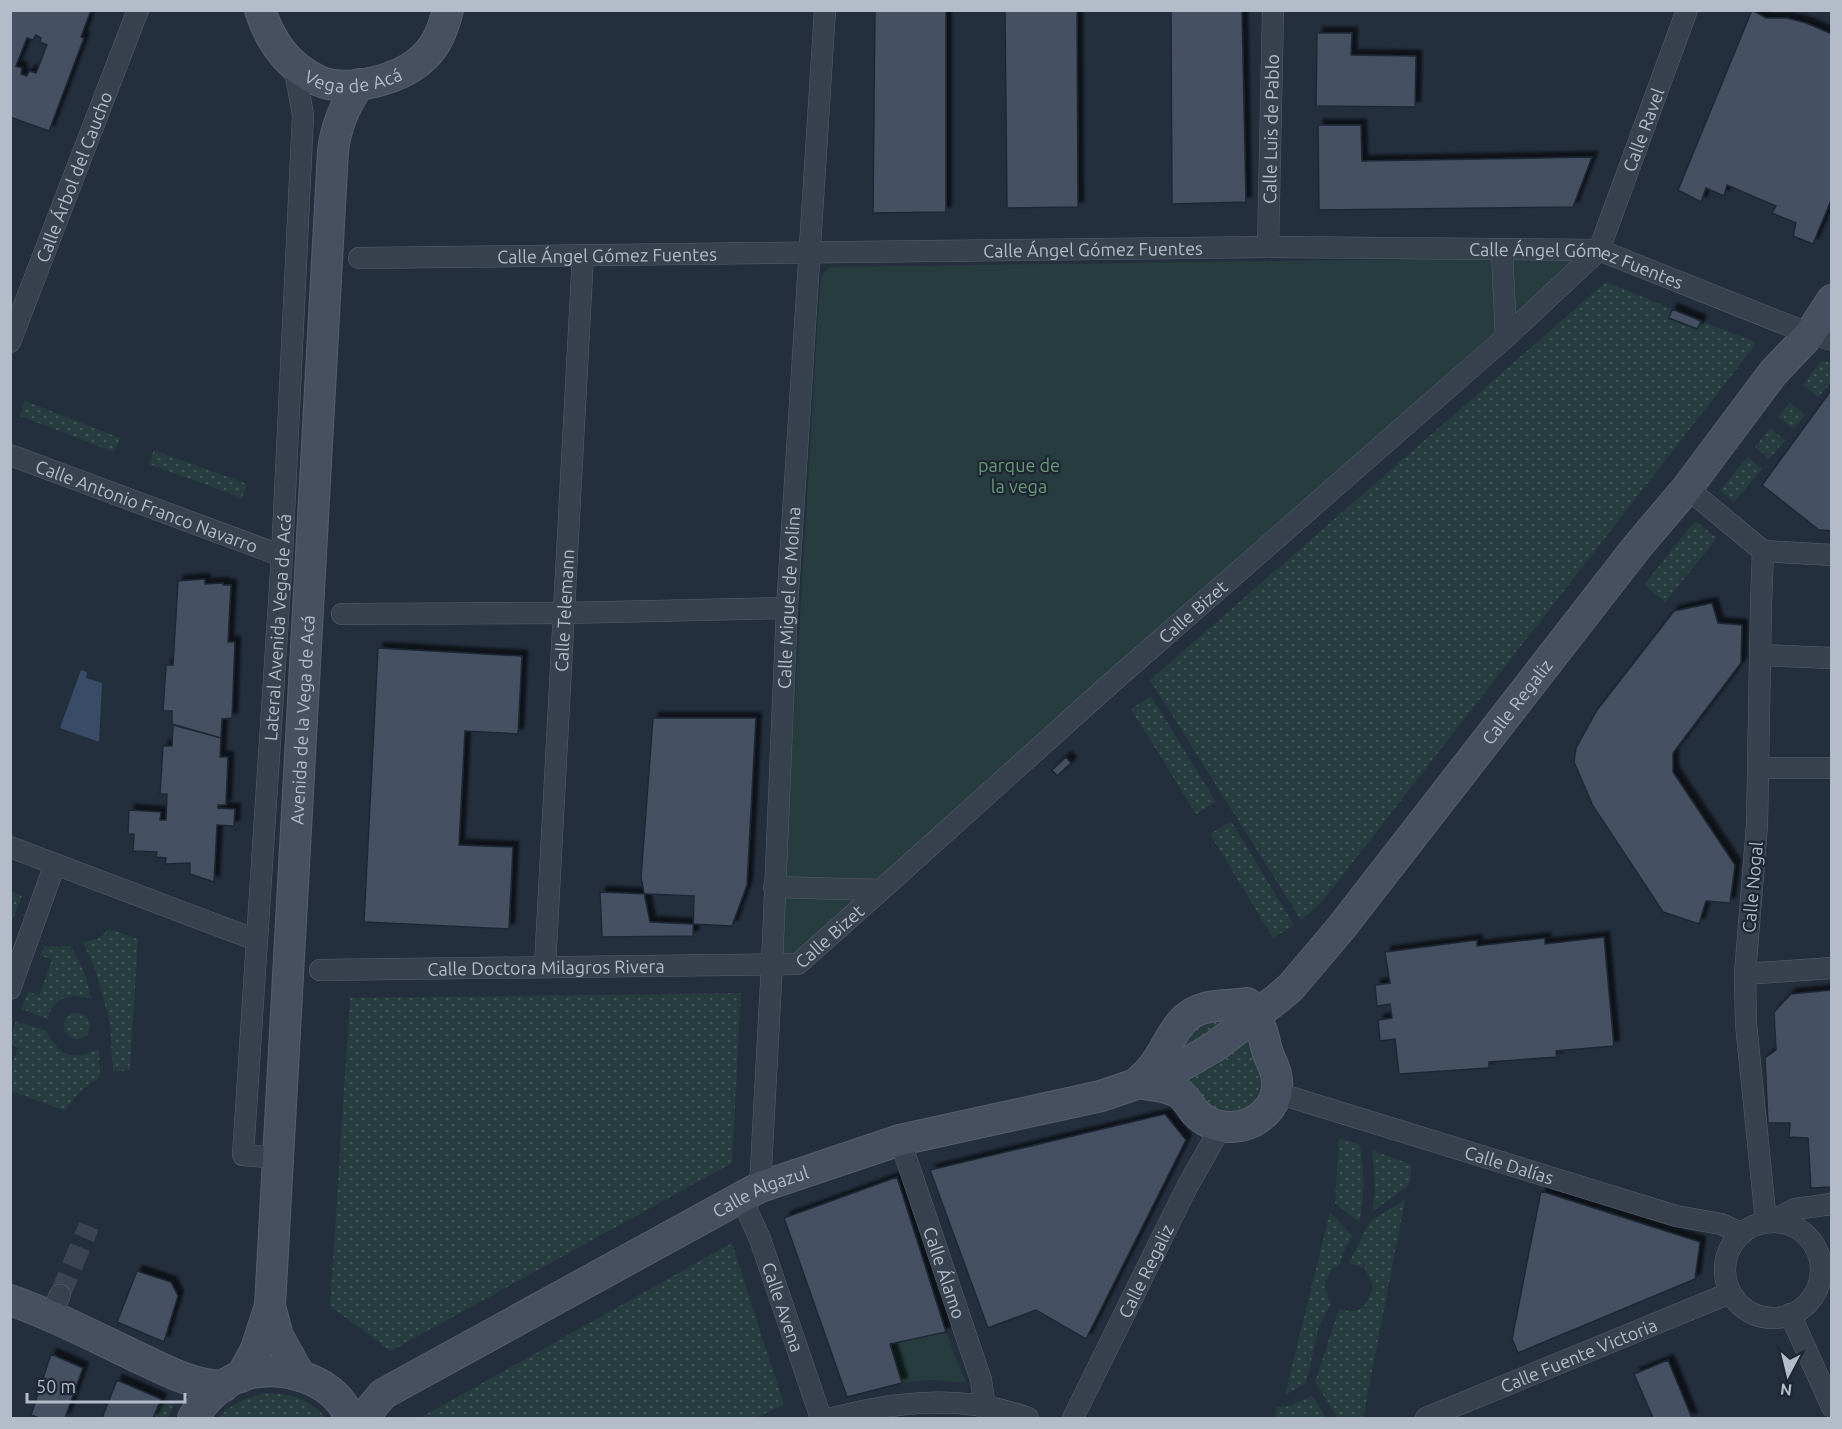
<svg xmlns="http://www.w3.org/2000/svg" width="1842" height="1429" viewBox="0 0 1842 1429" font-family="Ubuntu,sans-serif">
<defs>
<pattern id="grass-dots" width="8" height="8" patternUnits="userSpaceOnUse" patternTransform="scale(1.5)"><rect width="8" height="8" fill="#263c3f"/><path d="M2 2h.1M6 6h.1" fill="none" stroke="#435659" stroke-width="1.8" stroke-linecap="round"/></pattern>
<filter id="shadow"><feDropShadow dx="5.5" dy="-5.5" stdDeviation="1.5" flood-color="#0009"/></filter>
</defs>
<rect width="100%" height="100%" fill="#242f3e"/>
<path fill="url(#grass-dots)" d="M 1606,282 L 1672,309 L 1669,318 L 1697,329 L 1701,321 L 1752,341 L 1755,345 L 1321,903 L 1301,920 L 1150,680 Z
M 1821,361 L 1831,362 L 1831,382 L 1818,397 L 1803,385 Z
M 25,401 L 120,438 L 114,452 L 20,416 Z
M 1790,402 L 1805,415 L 1793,429 L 1778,417 Z
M 1770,428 L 1785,440 L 1769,459 L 1755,447 Z
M 154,450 L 247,484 L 242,498 L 149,464 Z
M 1748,457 L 1762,469 L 1734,502 L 1720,490 Z
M 1695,521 L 1717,538 L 1665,602 L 1644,585 Z
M 1151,696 L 1216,802 L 1196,814 L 1131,709 Z
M 1231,821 L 1294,925 L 1273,938 L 1210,834 Z
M 11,891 L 22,896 L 11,924 Z
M 109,929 L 138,939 L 130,1070 L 113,1072 L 110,1023 L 96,972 L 83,942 L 100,938 Z
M 45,946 L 71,946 L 85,974 L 91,999 C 72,993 53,996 48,1019 L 22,1009 L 28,991 L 39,996 L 52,960 L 40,955 Z
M 741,993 L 732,1163 L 391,1351 L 330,1306 L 350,998 Z
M64 1026a13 13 0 1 1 26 0a13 13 0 1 1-26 0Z
M 1234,1015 L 1183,1051 L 1178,1043 L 1194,1022 Z
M 16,1021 L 47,1031 C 58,1057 75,1062 99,1048 L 100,1078 C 85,1085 74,1097 65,1111 L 11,1091 L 11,1067 L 18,1048 L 11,1044 L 11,1037 Z
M 1250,1035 L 1258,1056 L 1264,1092 L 1250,1111 L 1215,1115 L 1185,1081 Z
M 1339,1138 L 1360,1145 C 1364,1171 1366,1197 1359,1222 L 1335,1203 Z
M 1372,1150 L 1412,1165 L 1409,1185 L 1372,1212 L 1375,1191 Z
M 1405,1200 L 1363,1418 L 1338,1418 L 1315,1382 L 1339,1309 C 1361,1315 1367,1307 1373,1287 L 1365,1268 L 1349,1263 L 1370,1221 Z
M 1330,1212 L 1353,1236 L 1345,1248 L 1340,1264 L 1332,1269 L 1326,1280 L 1325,1288 L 1331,1304 L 1319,1326 L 1306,1383 L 1285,1395 Z
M 732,1243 L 784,1405 L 755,1418 L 420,1418 Z
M 265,1393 C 295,1394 305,1398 327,1418 L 219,1418 C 231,1403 247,1398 265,1393 Z
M 1312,1396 L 1327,1418 L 1274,1418 L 1277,1407 L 1289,1406 Z
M 161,1399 L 173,1406 L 168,1418 L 153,1418 Z"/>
<path fill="#263c3f" d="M 1489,258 L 1577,258 L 794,959 L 783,955 L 780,947 L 820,283 L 823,273 L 830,267 Z
M 946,1332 L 966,1383 L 931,1380 L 902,1383 L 890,1344 Z"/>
<path fill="#394c67" d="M 81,670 L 87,672 L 86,678 L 102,683 L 99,742 L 60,728 Z"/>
<path fill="#455162" stroke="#1f2835" stroke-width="1.5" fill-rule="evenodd" filter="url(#shadow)" d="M 10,10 L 91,10 L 81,37 L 84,38 L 49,131 L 10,117 ZM 36,35 L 41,38 L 40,42 L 47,45 L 36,73 L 29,71 L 27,76 L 21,74 L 22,68 L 16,66 L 27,38 L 33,40 Z
M 875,10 L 946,10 L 946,212 L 873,213 Z
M 1005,10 L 1077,10 L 1078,207 L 1007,208 Z
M 1242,10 L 1246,202 L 1172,204 L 1171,11 Z
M 1752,10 L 1766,18 L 1787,18 L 1806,23 L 1832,34 L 1832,198 L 1813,244 L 1793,236 L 1796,223 L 1772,213 L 1776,206 L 1727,185 L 1724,196 L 1706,188 L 1701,202 L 1678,190 Z
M 1317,33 L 1352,33 L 1351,55 L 1416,56 L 1415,107 L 1316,106 Z
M 1318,125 L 1361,125 L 1362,161 L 1592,157 L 1573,207 L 1319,210 Z
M 1672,309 L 1701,321 L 1697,329 L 1669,318 Z
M 1832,389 L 1832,531 L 1819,530 L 1762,485 Z
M 205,579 L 205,584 L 223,583 L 223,585 L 231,585 L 228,642 L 235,642 L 232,718 L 222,719 L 221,738 L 172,724 L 172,711 L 163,711 L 166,665 L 173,665 L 178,581 Z
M 1712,603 L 1718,623 L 1742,625 L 1741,663 L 1673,753 L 1673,772 L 1735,865 L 1730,903 L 1706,901 L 1699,924 L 1663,912 L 1593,806 L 1574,762 L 1576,748 L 1597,710 L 1674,611 Z
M 378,648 L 522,656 L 518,734 L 465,731 L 459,845 L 513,847 L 509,929 L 364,922 Z
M 653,718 L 756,718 L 747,885 L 732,926 L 650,922 L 641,878 Z
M 173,725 L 221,738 L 220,757 L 228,757 L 226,805 L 218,805 L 218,808 L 235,809 L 234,826 L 217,825 L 214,882 L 190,874 L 190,863 L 165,864 L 166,858 L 156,857 L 157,852 L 133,851 L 134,834 L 128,834 L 129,810 L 161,812 L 160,820 L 166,820 L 167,794 L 160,794 L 163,746 L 172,746 Z
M 1066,757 L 1071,763 L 1057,776 L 1052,770 Z
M 600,892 L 694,896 L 693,936 L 602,937 Z
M 1604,937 L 1614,1046 L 1556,1051 L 1557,1057 L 1489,1062 L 1489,1068 L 1399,1074 L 1395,1039 L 1380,1041 L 1378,1020 L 1392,1018 L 1390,1004 L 1377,1006 L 1375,985 L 1390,983 L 1385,952 L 1477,940 L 1477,946 L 1545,938 L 1545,944 Z
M 1832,990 L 1832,1187 L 1811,1188 L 1808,1138 L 1789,1137 L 1790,1123 L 1768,1123 L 1765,1058 L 1776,1050 L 1774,1012 L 1791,994 Z
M 1165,1114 L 1186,1140 L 1086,1339 L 1036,1310 L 988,1328 L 930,1170 Z
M 897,1177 L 946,1332 L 890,1344 L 902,1383 L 847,1397 L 784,1218 Z
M 1541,1191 L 1700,1242 L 1695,1279 L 1518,1353 L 1512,1339 Z
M 137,1271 L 171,1282 L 178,1296 L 164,1342 L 117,1322 Z
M 51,1354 L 83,1368 L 65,1418 L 39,1418 L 31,1415 Z
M 1668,1360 L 1692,1418 L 1653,1418 L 1634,1374 Z
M 117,1380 L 161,1399 L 153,1418 L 102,1418 Z"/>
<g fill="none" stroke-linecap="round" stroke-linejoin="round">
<path stroke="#3a4453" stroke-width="21" stroke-dasharray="21 10" stroke-linecap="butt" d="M 60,1295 L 89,1226"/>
<g stroke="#565f6c" stroke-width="22">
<g id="street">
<path id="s1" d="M 1268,247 L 1273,10"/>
<path d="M 1502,251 L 1506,337"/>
<path id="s2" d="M 359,258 L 1268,247 L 1599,250 L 1810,334 L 1832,340"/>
<path id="s3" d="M 10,342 L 138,10"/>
<path id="s4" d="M 10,455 L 282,556"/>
<path d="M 1687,488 L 1763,551"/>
<path d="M 1763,551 L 1761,604 L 1757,825 L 1745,974 L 1746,1024 L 1766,1222"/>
<path d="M 1763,551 L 1832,555"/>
<path d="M 342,614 L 565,613 L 787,608"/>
<path d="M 1760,655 L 1832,658"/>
<path d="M 1758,768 L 1832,768"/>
<path d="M 10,847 L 256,940"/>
<path id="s5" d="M 774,887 L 881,890 L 1110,684 L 1506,337 L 1599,250 L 1687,10"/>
<path id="s6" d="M 545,966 L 583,255"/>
<path id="s7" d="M 320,970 L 798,964 L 881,890"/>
<path d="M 1745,974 L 1832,968"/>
<path d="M 10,989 L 55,864"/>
<path id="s8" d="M 1277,1093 L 1676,1216 L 1721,1224 L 1741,1233"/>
<path id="s9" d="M 900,1140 L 981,1380 L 985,1407"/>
<path id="s10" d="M 278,1158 L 243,1155 L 282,556 L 303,115 L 294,65"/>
<path id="s11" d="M 760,1187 L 772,964 L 787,608 L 825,10"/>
<path id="s12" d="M 741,1197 L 760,1239 L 821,1418"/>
<path d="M 1772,1221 L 1795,1209 L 1832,1204"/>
<circle cx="1773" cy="1270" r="48"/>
<path d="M 1790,1314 L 1832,1407"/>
<path d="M 50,1316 L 60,1295"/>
<path d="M 833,1418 C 897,1401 964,1394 1028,1418"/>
<path id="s13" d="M 1073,1418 L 1187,1187 L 1221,1127"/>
<path id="s14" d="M 1426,1418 L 1730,1293"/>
</g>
</g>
<g stroke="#565f6c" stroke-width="32">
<g id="secondary">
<path id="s15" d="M 260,10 C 270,41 287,66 317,80 C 346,94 399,80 422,59 C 437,46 443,29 448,10"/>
<path d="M 1137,1083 C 1150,1085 1166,1086 1177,1092 C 1186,1097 1189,1105 1195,1112 C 1203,1121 1216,1127 1228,1127 C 1254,1128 1280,1108 1277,1080 C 1276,1069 1270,1060 1267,1050 C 1264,1040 1263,1028 1256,1020 C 1249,1013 1236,1009 1228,1005"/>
<path d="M 1137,1083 C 1146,1075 1153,1068 1159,1058 C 1172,1038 1179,1014 1205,1008 C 1219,1004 1233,1006 1247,1003"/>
<path d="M 10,1300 C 53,1315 93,1336 133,1355 C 163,1369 190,1385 224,1386"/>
<path d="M 270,1306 L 278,1336 L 300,1376"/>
<path id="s16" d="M 241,1377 L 256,1349 L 270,1306 L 333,151 C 336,125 345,106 359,84"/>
<path d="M 193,1418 C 205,1398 227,1378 251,1373 C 289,1366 335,1381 350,1418"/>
<path id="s17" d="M 363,1418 L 383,1394 L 412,1378 L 760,1187 L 900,1140 L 1101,1096 L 1171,1072 L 1214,1047 L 1277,999 L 1291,987 L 1341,928 L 1637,547 L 1687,488 L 1773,373 L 1810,334 L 1832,300"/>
</g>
</g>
<use href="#street" stroke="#38414e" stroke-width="21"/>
<use href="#secondary" stroke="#465061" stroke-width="30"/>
</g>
<g text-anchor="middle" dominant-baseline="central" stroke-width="4.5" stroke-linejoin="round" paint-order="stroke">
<g font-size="18" fill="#b4bcc9" stroke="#1d2633">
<text stroke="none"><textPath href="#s15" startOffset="130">Vega de Acá</textPath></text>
<text stroke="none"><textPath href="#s1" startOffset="118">Calle Luis de Pablo</textPath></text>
<text stroke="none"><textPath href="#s5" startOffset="1197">Calle Ravel</textPath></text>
<text stroke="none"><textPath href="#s3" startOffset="177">Calle Árbol del Caucho</textPath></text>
<text stroke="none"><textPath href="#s2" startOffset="734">Calle Ángel Gómez Fuentes</textPath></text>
<text stroke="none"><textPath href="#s2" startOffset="248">Calle Ángel Gómez Fuentes</textPath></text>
<text stroke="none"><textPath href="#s2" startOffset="1220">Calle Ángel Gómez Fuentes</textPath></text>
<text stroke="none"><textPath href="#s4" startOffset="146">Calle Antonio Franco Navarro</textPath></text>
<text stroke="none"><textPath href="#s11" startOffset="590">Calle Miguel de Molina</textPath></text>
<text stroke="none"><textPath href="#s6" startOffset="356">Calle Telemann</textPath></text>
<text stroke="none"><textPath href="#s5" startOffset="525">Calle Bizet</textPath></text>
<text stroke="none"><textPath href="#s10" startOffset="564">Lateral Avenida Vega de Acá</textPath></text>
<text stroke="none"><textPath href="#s17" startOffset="1400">Calle Regaliz</textPath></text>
<text stroke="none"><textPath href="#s16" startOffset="664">Avenida de la Vega de Acá</textPath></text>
<text transform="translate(1752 887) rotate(-85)">Calle Nogal</text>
<text stroke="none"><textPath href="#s7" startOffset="520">Calle Bizet</textPath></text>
<text stroke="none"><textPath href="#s7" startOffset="226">Calle Doctora Milagros Rivera</textPath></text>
<text stroke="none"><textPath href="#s8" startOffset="243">Calle Dalías</textPath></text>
<text stroke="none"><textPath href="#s17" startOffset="460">Calle Algazul</textPath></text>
<text stroke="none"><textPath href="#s13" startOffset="164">Calle Regaliz</textPath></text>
<text stroke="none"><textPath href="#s9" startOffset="140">Calle Álamo</textPath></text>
<text stroke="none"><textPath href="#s12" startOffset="118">Calle Avena</textPath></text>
<text stroke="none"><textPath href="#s14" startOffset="165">Calle Fuente Victoria</textPath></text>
</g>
<g font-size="18" fill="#6b9a76" stroke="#1d2633">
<text x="1019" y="465">parque de<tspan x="1019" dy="21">la vega</tspan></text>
</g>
</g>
<rect width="1842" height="1429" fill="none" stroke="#b4bcc9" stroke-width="24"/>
<g transform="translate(1788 1375) rotate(187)" stroke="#1d2633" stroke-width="4.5" paint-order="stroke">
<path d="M0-4.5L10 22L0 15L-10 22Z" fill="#b4bcc9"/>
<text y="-9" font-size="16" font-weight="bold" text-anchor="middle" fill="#b4bcc9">N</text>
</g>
<path d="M27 1393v9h158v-9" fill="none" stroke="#b4bcc9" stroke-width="3"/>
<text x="36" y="1393" font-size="18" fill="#b4bcc9" stroke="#1d2633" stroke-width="4.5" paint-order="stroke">50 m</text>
</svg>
